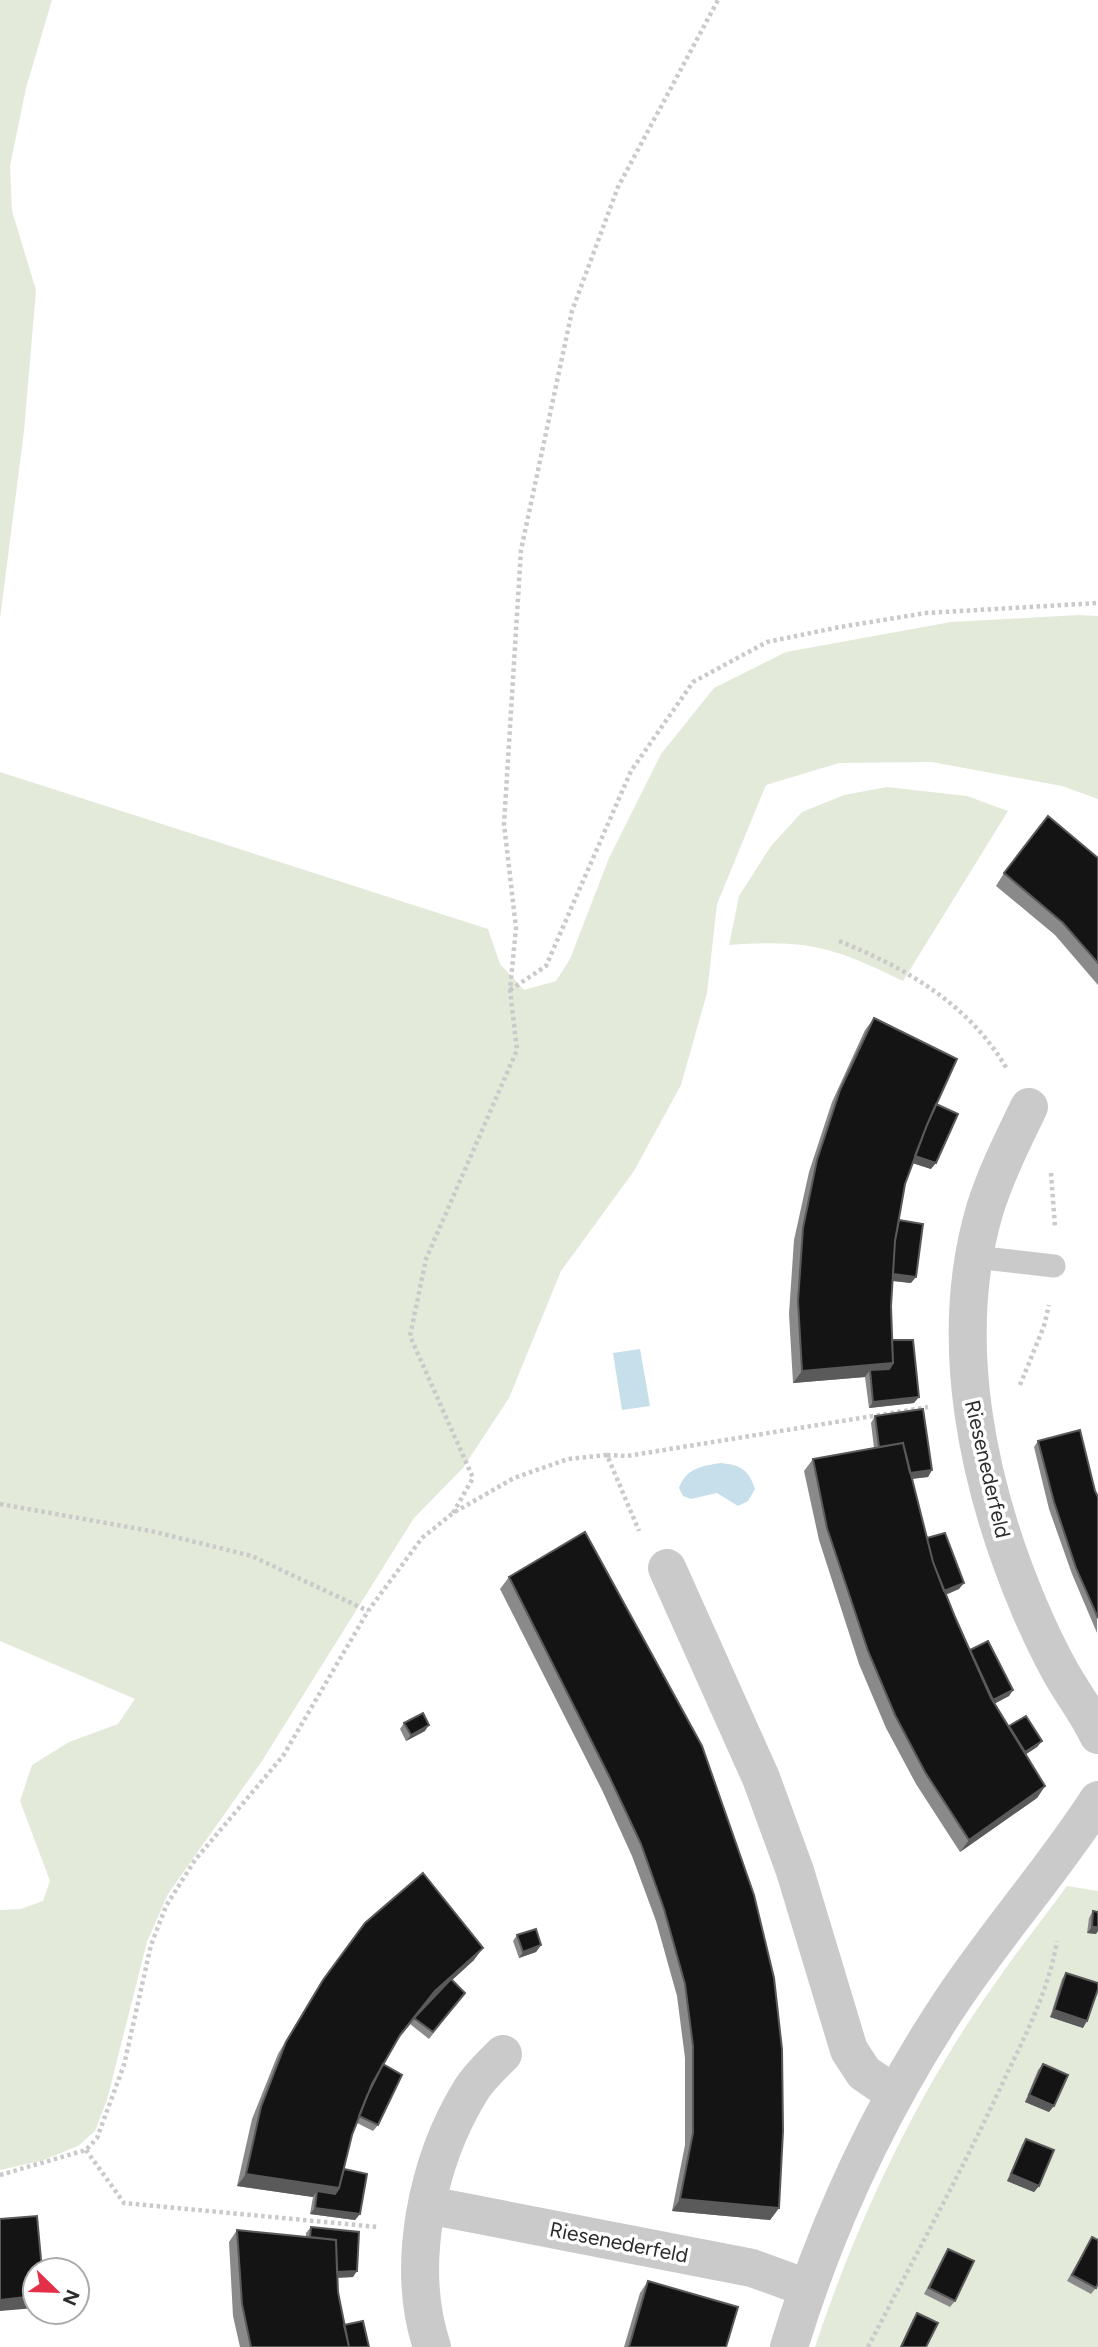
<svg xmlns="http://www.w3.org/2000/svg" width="1098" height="2347" viewBox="0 0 1098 2347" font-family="Figtree,sans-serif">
<rect width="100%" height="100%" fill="#fff"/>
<path fill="#e4eada" d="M 0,0 L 52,0 L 26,88 L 10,166 L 12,211 L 36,290 L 24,431 L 0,619 Z
M 1079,615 L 1098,616 L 1098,799 L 1062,786 L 932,762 L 839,763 L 766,785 L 717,904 L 707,993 L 681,1085 L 634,1171 L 561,1271 L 509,1398 L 463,1468 L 414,1518 L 262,1761 L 168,1894 L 147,1942 L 107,2100 L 95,2131 L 78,2146 L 41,2161 L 0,2170 L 0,1910 L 21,1909 L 43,1901 L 50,1881 L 20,1801 L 32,1765 L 69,1742 L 118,1724 L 135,1699 L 0,1641 L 0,772 L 488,929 L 500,964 L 524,990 L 556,981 L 570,959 L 609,858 L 661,754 L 714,688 L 786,652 L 951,622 Z
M 887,787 L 967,796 L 1008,811 L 903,981 C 834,947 807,939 729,945 L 739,896 L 771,846 L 802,812 L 844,795 Z
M 1067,1886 L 1098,1891 L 1098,2347 L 815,2347 C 857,2221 917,2093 994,1985 C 1017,1951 1043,1919 1067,1886 Z"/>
<path fill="#c6dfea" d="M 640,1349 L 650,1406 L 622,1410 L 613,1353 Z
M 721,1463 C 741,1465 749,1470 755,1489 L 748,1501 L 738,1506 L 717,1493 L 691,1499 L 683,1496 L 679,1488 C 686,1468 702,1466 721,1463 Z"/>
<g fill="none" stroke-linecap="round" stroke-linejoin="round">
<path stroke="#cacaca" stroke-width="4.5" stroke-dasharray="3.5 3.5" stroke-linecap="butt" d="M 839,941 C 906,968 969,1004 1007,1069
M 510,990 L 546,966 L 631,771 L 693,682 L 767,642 L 840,627 L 926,613 L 1098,603
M 1051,1173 L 1055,1227
M 1020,1385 L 1044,1326 L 1049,1305
M 607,1455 L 627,1456 L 928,1407
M 0,1504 L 151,1531 L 252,1556 L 368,1611
M 453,1513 L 473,1478 L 410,1336 L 426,1259 L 517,1050 L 510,990 L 516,928 L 504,824 L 521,550 L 572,311 L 618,187 L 718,0
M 86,2150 L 124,2203 L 378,2227
M 0,2175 L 86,2150 L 97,2138 L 124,2065 L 151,1945 L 166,1906 L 195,1860 L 283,1756 L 368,1611 L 422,1538 L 453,1513 L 514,1478 L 568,1459 L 607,1455 L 639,1531
M 868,2347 C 914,2258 962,2171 1004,2080 C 1025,2036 1049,1990 1057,1941"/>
<path stroke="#cacaca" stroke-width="23" d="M 975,1257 L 1054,1266"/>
<path stroke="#cacaca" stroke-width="38" d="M 1029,1107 C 1013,1140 996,1174 985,1209 C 946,1340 978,1487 1030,1609 C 1039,1630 1049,1651 1060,1671 C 1072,1693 1088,1713 1098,1735
M 667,1568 L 761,1778 L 795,1871 L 849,2050 L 864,2073 L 895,2094
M 428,2205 L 752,2268 L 807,2288
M 432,2347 C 405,2266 427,2161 471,2090 C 479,2077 492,2065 503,2054
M 789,2347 C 825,2229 878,2114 945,2011 C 992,1938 1051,1873 1098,1800"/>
</g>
<path fill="#8a8a8a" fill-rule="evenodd" d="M 1098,858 L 1098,985 L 1055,935 L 996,886 L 1004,873 Z
M 874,1018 L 936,1104 L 931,1169 L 913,1163 L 905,1184 L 899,1220 L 911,1283 L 892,1281 L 891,1306 L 892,1340 L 914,1403 L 869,1408 L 865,1377 L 793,1383 L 789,1314 L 794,1240 L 809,1172 L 832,1102 L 865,1030 Z
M 875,1416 L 932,1470 L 928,1477 L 912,1479 L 927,1538 L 959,1589 L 946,1595 L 955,1617 L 970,1650 L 1013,1690 L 1009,1696 L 995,1703 L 1009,1726 L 1042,1741 L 1037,1747 L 1026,1754 L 1045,1786 L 1037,1798 L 960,1852 L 916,1784 L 886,1728 L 859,1664 L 819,1540 L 804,1471 L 813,1459 L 874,1448 L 871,1423 Z
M 1038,1441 L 1095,1491 L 1098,1497 L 1097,1633 L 1072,1574 L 1049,1509 L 1034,1447 Z
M 585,1532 L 779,2208 L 770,2220 L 672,2211 L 685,2145 L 685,2058 L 677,1996 L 656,1921 L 632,1856 L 602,1790 L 500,1589 L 509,1577 Z
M 404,1723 L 425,1731 L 406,1741 L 400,1729 Z
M 1093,1911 L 1096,1934 L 1087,1933 L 1089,1918 Z
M 365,1923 L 474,1960 L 452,1980 L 460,1999 L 429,2039 L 410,2024 L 412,2022 L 397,2040 L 383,2064 L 378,2125 L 373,2131 L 357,2123 L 352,2135 L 344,2169 L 360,2214 L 355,2220 L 310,2214 L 313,2197 L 237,2186 L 252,2119 L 278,2054 L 315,1992 ZM 438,1993 L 417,2016 L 427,2003 Z
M 517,1935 L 541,1945 L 536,1952 L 519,1958 L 513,1941 Z
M 1066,1973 L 1083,2028 L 1050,2017 L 1062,1979 Z
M 1043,2064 L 1049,2112 L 1025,2102 L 1038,2070 Z
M 1026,2139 L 1039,2186 L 1034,2192 L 1007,2181 L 1022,2145 Z
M 311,2227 L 353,2277 L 337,2278 L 338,2292 L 344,2325 L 369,2347 L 240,2347 L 233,2316 L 229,2242 L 237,2230 L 306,2237 L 306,2233 Z
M 1092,2237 L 1096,2288 L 1091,2294 L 1067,2281 Z
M 948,2249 L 955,2301 L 950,2307 L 924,2294 L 944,2255 Z
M 648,2281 L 726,2347 L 624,2347 L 640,2293 Z
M 917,2313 L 926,2347 L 900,2347 L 913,2319 Z"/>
<path fill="#5a5a5a" d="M 913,1156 L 936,1163 L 931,1169 L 909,1162 Z
M 889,1274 L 916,1277 L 911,1283 L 885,1280 Z
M 893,1363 L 885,1375 L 870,1370 L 865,1377 L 793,1383 L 802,1371 Z
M 919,1397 L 914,1403 L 869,1408 L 873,1402 Z
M 932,1470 L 928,1477 L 900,1480 L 904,1474 Z
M 964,1583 L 959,1589 L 934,1599 L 939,1593 Z
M 1013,1690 L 1009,1696 L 983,1710 L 987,1703 Z
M 429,1725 L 425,1731 L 406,1741 L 411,1735 Z
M 1042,1741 L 1037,1747 L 1014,1762 L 1018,1756 Z
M 1045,1786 L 1037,1798 L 960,1852 L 969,1840 Z
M 1092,1927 L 1098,1927 L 1098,1931 L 1096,1934 L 1087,1933 Z
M 541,1945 L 536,1952 L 519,1958 L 523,1952 Z
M 483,1948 L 474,1960 L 427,2003 L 392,2047 L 435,1991 Z
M 1054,2010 L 1087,2021 L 1083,2028 L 1050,2017 Z
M 1029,2095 L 1054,2106 L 1049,2112 L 1025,2102 Z
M 246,2174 L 339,2188 L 331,2200 L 317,2191 L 313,2197 L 237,2186 Z
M 1011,2174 L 1039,2186 L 1034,2192 L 1007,2181 Z
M 680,2199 L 779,2208 L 770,2220 L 672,2211 Z
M 315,2208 L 360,2214 L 355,2220 L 310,2214 Z
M 357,2271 L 353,2277 L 329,2278 L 333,2272 Z
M 35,2296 L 35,2308 L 0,2311 L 0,2300 Z"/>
<path fill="#141414" stroke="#5a5a5a" stroke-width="2" d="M 1048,816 L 1098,858 L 1098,963 L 1063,923 L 1004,873 Z
M 874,1018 L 957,1059 L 927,1125 L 905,1184 L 895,1241 L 891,1306 L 893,1363 L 802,1371 L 798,1301 L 803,1228 L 817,1160 L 840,1090 Z
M 936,1104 L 958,1114 L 936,1163 L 915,1156 L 927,1125 Z
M 899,1220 L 923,1224 L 916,1277 L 893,1274 L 895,1241 Z
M 892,1340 L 913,1340 L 919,1397 L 873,1402 L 870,1370 L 889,1369 L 893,1363 Z
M 923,1409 L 932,1470 L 910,1473 L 903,1443 L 879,1447 L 875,1416 Z
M 1080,1430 L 1095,1491 L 1098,1497 L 1098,1618 L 1076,1568 L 1054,1502 L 1038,1441 Z
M 903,1443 L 933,1562 L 955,1617 L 991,1698 L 1045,1786 L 969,1840 L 925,1772 L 895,1715 L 868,1651 L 827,1528 L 813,1459 Z
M 585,1532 L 702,1746 L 754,1895 L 774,1978 L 782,2049 L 783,2131 L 779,2208 L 680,2199 L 693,2133 L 693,2046 L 685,1984 L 664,1909 L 641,1844 L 610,1778 L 509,1577 Z
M 945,1533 L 964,1583 L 944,1591 L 933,1562 L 927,1538 Z
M 988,1641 L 1013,1690 L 993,1700 L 970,1650 Z
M 423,1713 L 429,1725 L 411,1735 L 404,1723 Z
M 1026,1716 L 1042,1741 L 1025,1752 L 1009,1726 Z
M 423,1873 L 483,1948 L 435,1991 L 400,2035 L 372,2084 L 352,2135 L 339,2188 L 246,2174 L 261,2107 L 286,2042 L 323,1980 L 365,1923 Z
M 1093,1911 L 1098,1912 L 1098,1927 L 1092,1927 Z
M 536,1929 L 541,1945 L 523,1952 L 517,1935 Z
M 1066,1973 L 1098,1983 L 1098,1989 L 1087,2021 L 1054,2010 Z
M 451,1979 L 465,1993 L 433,2032 L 414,2018 Z
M 383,2064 L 402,2075 L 378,2125 L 359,2116 L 367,2096 Z
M 1043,2064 L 1068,2075 L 1054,2106 L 1029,2095 Z
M 1026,2139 L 1054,2150 L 1039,2186 L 1011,2174 Z
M 344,2169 L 367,2174 L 360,2214 L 315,2208 L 317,2191 L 335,2194 L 339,2188 Z
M 37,2216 L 42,2270 L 35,2270 L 35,2296 L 0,2300 L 0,2219 Z
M 311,2227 L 359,2232 L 357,2271 L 337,2272 L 336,2240 L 310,2237 Z
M 237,2230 L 336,2240 L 338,2292 L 349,2347 L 251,2347 L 242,2304 Z
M 1092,2237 L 1098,2240 L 1098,2283 L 1096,2288 L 1072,2275 Z
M 948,2249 L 974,2261 L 955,2301 L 929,2288 Z
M 648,2281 L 738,2307 L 726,2347 L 629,2347 Z
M 917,2313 L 938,2323 L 926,2347 L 901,2347 Z
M 363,2321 L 369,2347 L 349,2347 L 344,2325 Z"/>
<g text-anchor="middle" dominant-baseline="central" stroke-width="7" stroke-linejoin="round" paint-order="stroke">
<g font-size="21" fill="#2d2d2d" stroke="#fff">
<text transform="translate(988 1469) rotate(77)">Riesenederfeld</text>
<text transform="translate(619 2242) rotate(11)">Riesenederfeld</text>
</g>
</g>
<g transform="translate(56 2291) rotate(113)"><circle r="33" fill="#ffffff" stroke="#ababab" stroke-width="2"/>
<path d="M0-5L12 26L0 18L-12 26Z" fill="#e32f48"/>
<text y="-10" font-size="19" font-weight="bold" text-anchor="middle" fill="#2d2d2d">N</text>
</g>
</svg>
